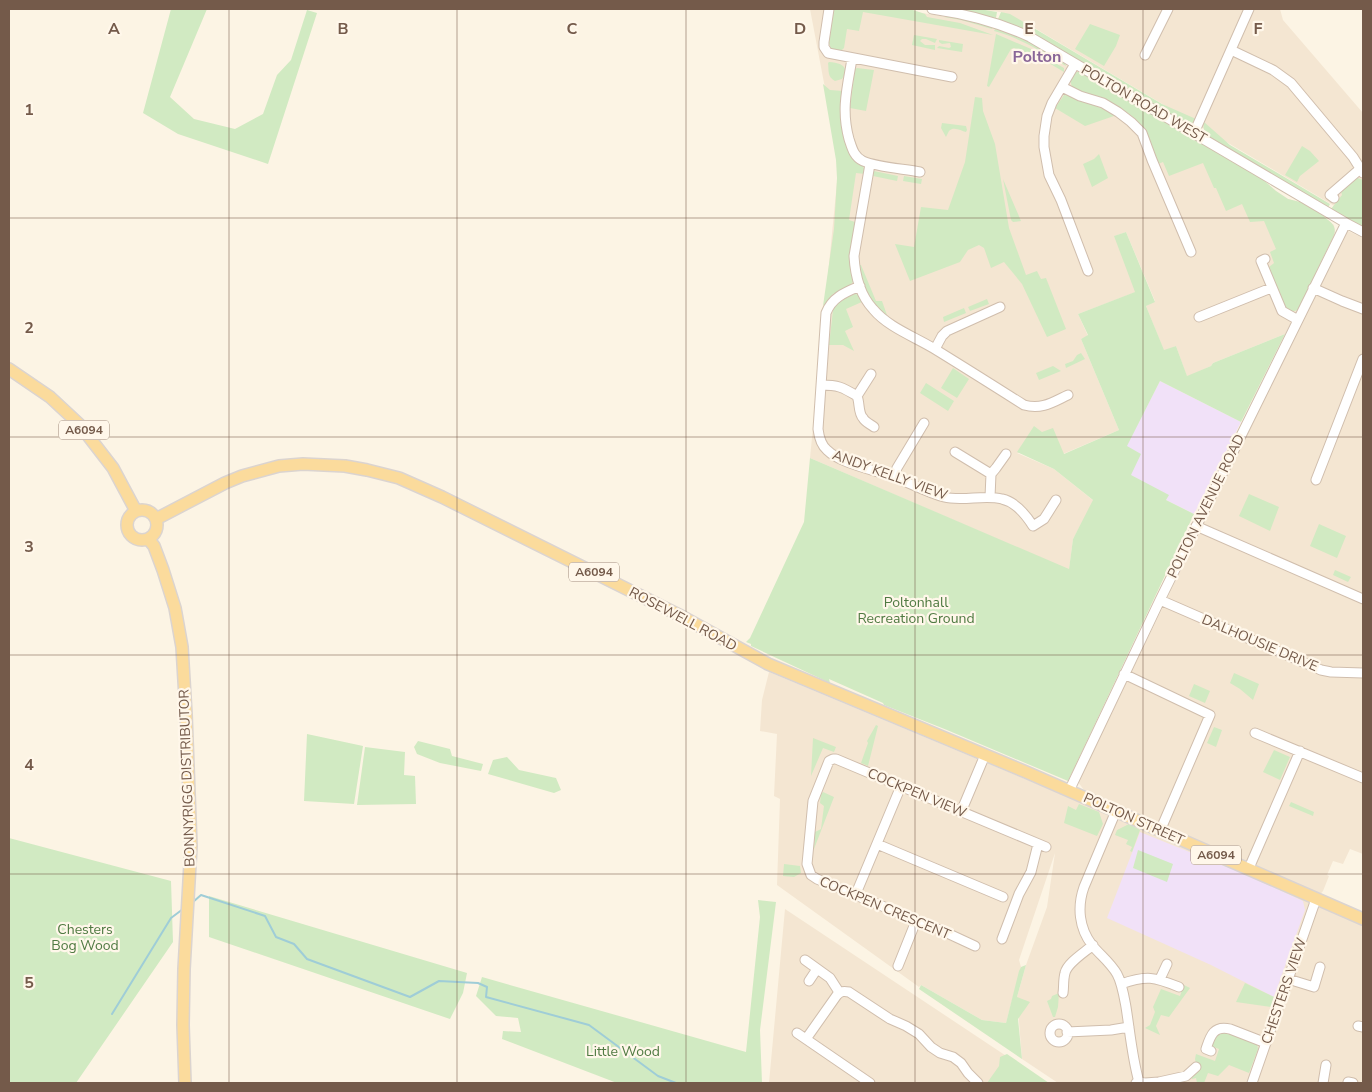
<svg xmlns="http://www.w3.org/2000/svg" width="1372" height="1092" viewBox="0 0 1372 1092" font-family="'Nunito Sans',sans-serif">
<rect width="100%" height="100%" fill="#fcf4e4"/>
<path fill="#f4e6d2" d="M 810,9 L 899,9 L 988,24 L 1021,37 L 1260,177 L 1276,191 L 1288,199 L 1304,203 L 1325,215 L 1324,217 L 1334,225 L 1335,232 L 1334,235 L 1300,306 L 1285,334 L 1213,363 L 1211,366 L 1187,377 L 1176,346 L 1164,351 L 1146,306 L 1155,301 L 1126,232 L 1115,236 L 1136,292 L 1078,314 L 1088,336 L 1081,339 L 1119,430 L 1063,454 L 1017,453 L 1054,469 L 1094,501 L 1073,539 L 1069,570 L 810,458 L 839,162 Z
M 975,9 L 1280,9 L 1283,20 L 1363,113 L 1363,223 L 1026,23 L 1001,12 Z
M 1346,230 L 1363,238 L 1363,854 L 1350,849 L 1343,864 L 1333,861 L 1327,875 L 1329,876 L 1323,891 L 1319,896 L 1084,790 L 1078,782 Z
M 769,672 L 1068,797 L 1149,829 L 1363,922 L 1363,1083 L 1058,1083 L 1022,1059 L 1017,997 L 1026,965 L 1047,907 L 1055,853 L 1019,960 L 1021,967 L 1006,1023 L 982,1020 L 921,985 L 919,987 L 777,885 L 780,799 L 774,796 L 777,734 L 760,731 L 762,700 Z
M 785,909 L 1047,1083 L 769,1083 Z"/>
<path fill="#f1e1f8" d="M 1160,381 L 1241,422 L 1194,514 L 1166,500 L 1168,495 L 1130,475 L 1126,447 Z
M 1140,832 L 1249,876 L 1303,901 L 1305,910 L 1274,997 L 1211,965 L 1107,918 Z"/>
<path fill="#d1eac2" d="M 171,9 L 207,9 L 170,97 L 194,119 L 235,129 L 263,114 L 277,75 L 291,60 L 307,10 L 317,13 L 268,164 L 178,134 L 143,113 Z
M 834,9 L 910,9 L 925,14 L 927,17 L 960,23 L 993,35 L 863,12 L 859,31 L 847,29 L 844,48 L 840,52 L 831,49 L 829,43 Z
M 957,9 L 979,9 L 997,12 L 996,18 Z
M 1001,12 L 1010,14 L 1162,104 L 1196,119 C 1194,123 1190,125 1185,123 L 1030,32 L 998,19 Z
M 957,16 L 993,26 L 992,29 L 961,20 L 944,17 Z
M 1090,24 L 1120,35 L 1116,46 L 1104,66 L 1075,49 Z
M 996,27 L 1021,37 L 1064,61 L 1066,66 C 1043,52 1020,38 994,31 Z
M 996,34 L 1031,49 L 1064,68 L 1064,72 L 1042,59 L 1040,62 L 1038,62 L 1014,48 L 1011,49 L 989,87 L 987,86 Z
M 914,35 L 937,39 L 935,43 L 926,39 L 922,39 L 920,41 L 925,45 L 935,45 L 935,50 L 912,45 Z
M 939,40 L 963,44 L 962,52 L 937,48 L 939,46 L 949,48 L 951,47 L 950,43 L 942,44 L 939,42 Z
M 829,62 C 841,63 850,66 842,79 L 835,81 C 827,77 829,70 828,63 Z
M 857,68 L 874,70 L 866,111 L 850,108 L 855,69 Z
M 1077,72 L 1082,72 L 1260,177 L 1276,191 L 1288,199 L 1304,203 L 1325,215 L 1324,217 C 1331,222 1337,226 1334,235 L 1298,310 L 1291,312 L 1283,308 L 1268,270 L 1269,267 L 1274,263 L 1270,252 L 1276,249 L 1264,221 L 1250,222 L 1242,204 L 1226,211 L 1216,188 L 1214,188 L 1203,163 L 1169,176 L 1163,162 L 1158,164 C 1154,152 1150,138 1143,128 C 1129,107 1098,98 1076,90 L 1072,87 L 1070,80 L 1074,74 Z
M 823,84 L 830,90 L 843,91 L 842,116 L 865,171 L 865,174 L 856,173 L 849,220 L 855,222 L 857,224 L 853,282 L 850,285 L 833,294 L 823,306 L 834,229 L 837,178 L 836,160 Z
M 1064,95 C 1073,95 1079,100 1088,103 C 1097,106 1106,110 1115,114 L 1114,116 L 1085,126 L 1055,108 Z
M 975,97 L 982,98 L 983,111 L 995,144 L 1009,228 L 1026,275 L 1037,271 L 1041,279 L 1046,278 L 1066,329 L 1047,337 L 1022,284 L 1004,262 L 991,268 L 984,248 L 979,245 L 968,250 L 960,262 L 910,281 L 895,244 L 914,247 L 921,207 L 948,210 L 965,162 Z
M 1204,122 L 1230,145 L 1330,204 L 1328,208 L 1210,137 C 1205,132 1202,129 1204,122 Z
M 942,123 L 966,126 L 967,130 L 966,132 C 961,131 954,126 949,131 C 948,133 947,135 946,137 L 941,128 Z
M 1302,146 L 1310,151 L 1319,161 L 1300,176 L 1297,182 L 1285,175 Z
M 1099,154 L 1108,178 L 1092,187 L 1083,164 L 1094,159 Z
M 874,171 L 898,176 L 897,181 L 873,176 Z
M 904,176 L 922,179 L 921,184 L 903,181 Z
M 1355,178 L 1358,178 L 1363,180 L 1363,227 L 1331,209 L 1342,195 L 1341,191 Z
M 1003,179 L 1021,221 L 1013,222 L 1011,220 Z
M 1126,232 L 1155,302 L 1146,306 L 1164,350 L 1176,346 L 1187,376 L 1211,366 L 1213,363 L 1285,334 L 1241,422 L 1160,381 L 1127,446 L 1141,454 L 1131,475 L 1169,495 L 1166,500 L 1194,514 L 1068,781 L 947,730 L 884,705 L 883,703 L 829,679 L 830,683 L 751,646 L 751,644 L 746,642 L 750,638 L 804,522 L 810,458 L 1069,569 L 1073,539 L 1093,500 L 1054,469 L 1017,452 L 1034,426 L 1042,432 L 1053,428 L 1064,454 L 1119,430 L 1081,339 L 1088,335 L 1078,314 L 1135,292 L 1114,236 Z
M 858,265 L 861,265 L 876,301 L 882,301 L 888,318 C 870,304 862,287 858,265 Z
M 855,294 L 859,295 L 864,301 L 846,309 L 853,327 L 845,331 L 854,351 L 843,345 L 829,345 L 833,310 C 838,301 846,298 855,294 Z
M 987,299 L 989,304 L 970,311 L 968,307 Z
M 964,308 L 966,313 L 944,322 L 943,317 Z
M 1081,353 L 1085,359 L 1066,368 L 1065,364 L 1073,361 L 1077,355 Z
M 1053,366 L 1061,371 L 1039,380 L 1036,373 Z
M 953,368 L 969,379 L 957,398 L 941,388 Z
M 926,383 L 954,401 L 948,411 L 920,393 Z
M 1249,494 L 1279,507 L 1270,531 L 1239,516 Z
M 1319,524 L 1346,536 L 1337,558 L 1310,546 Z
M 1335,570 L 1351,577 L 1348,582 L 1333,575 Z
M 1234,673 L 1259,684 L 1253,700 L 1240,689 L 1230,683 Z
M 1194,684 L 1210,691 L 1205,703 L 1189,696 Z
M 876,725 L 878,726 L 868,766 L 861,763 L 868,743 L 867,741 Z
M 1214,727 L 1222,730 L 1216,747 L 1207,743 Z
M 307,734 L 363,746 L 354,804 L 304,801 Z
M 813,738 L 836,747 L 834,752 L 823,748 L 811,776 Z
M 418,741 L 450,749 L 452,756 L 483,764 L 481,771 L 440,763 L 417,754 L 414,747 Z
M 365,747 L 405,752 L 404,775 L 415,776 L 416,804 L 357,805 Z
M 1274,750 L 1290,757 L 1280,780 L 1263,772 Z
M 507,757 L 519,770 L 556,778 L 561,790 L 554,793 L 488,774 L 493,760 Z
M 823,792 L 834,797 L 814,849 L 815,832 L 821,829 L 824,806 L 820,803 L 821,794 Z
M 1291,802 L 1314,812 L 1313,816 L 1289,806 Z
M 1079,804 L 1099,812 L 1103,824 L 1097,836 L 1064,823 L 1068,806 L 1076,810 Z
M 1129,824 L 1140,830 L 1132,852 L 1130,851 L 1132,847 L 1126,844 L 1128,840 L 1115,835 L 1117,830 Z
M 9,838 L 171,881 L 173,942 L 76,1083 L 9,1083 Z
M 1138,850 L 1173,864 L 1167,882 L 1133,868 Z
M 784,864 L 800,866 L 801,873 L 794,877 L 783,876 Z
M 209,896 L 467,973 L 463,993 L 450,1019 L 209,937 Z
M 758,900 L 776,902 L 760,1030 L 762,1083 L 617,1083 L 502,1039 L 503,1031 L 521,1032 L 518,1018 L 496,1016 L 476,996 L 482,977 L 746,1052 L 760,917 Z
M 1026,965 L 1017,997 L 1030,1002 L 1018,1019 L 1022,1059 L 919,989 L 921,985 L 982,1020 L 1006,1023 L 1019,971 L 1021,967 Z
M 1245,983 L 1274,997 L 1271,1007 L 1236,1002 Z
M 1184,985 L 1190,988 L 1169,1017 L 1161,1015 L 1156,1026 L 1160,1035 L 1145,1028 L 1150,1025 L 1155,1012 L 1153,1007 L 1161,989 L 1180,996 Z
M 1059,993 L 1058,1007 L 1055,1017 L 1053,1017 L 1047,1001 L 1051,999 L 1052,996 Z
M 1227,1031 L 1257,1044 L 1258,1049 L 1249,1073 L 1229,1065 L 1218,1076 L 1208,1073 L 1204,1083 L 1197,1083 L 1196,1078 L 1192,1079 L 1191,1077 L 1196,1064 L 1195,1059 L 1196,1054 L 1215,1061 L 1219,1049 L 1211,1046 C 1216,1035 1216,1034 1227,1031 Z
M 1007,1054 L 1049,1083 L 987,1083 L 999,1066 L 1000,1057 Z"/>
<g fill="none" stroke-linecap="round" stroke-linejoin="round">
<path stroke="#9fcdd7" stroke-width="2" d="M 193,902 L 201,895 L 265,916 L 276,937 L 294,944 L 307,959 L 410,997 L 439,981 L 478,983 L 487,987 L 486,997 L 589,1025 L 658,1076 L 676,1083
M 112,1014 L 171,918 L 183,909"/>
<g stroke="#d0bead" stroke-width="11">
<path id="minor" d="M 829,9 L 824,42 L 824,47 L 828,53 L 952,77
M 932,9 C 967,14 998,22 1030,37 L 1346,223 L 1363,232
M 1231,50 L 1273,70 L 1291,83 L 1353,157 L 1363,173
M 1145,55 L 1168,9
M 852,59 C 847,88 841,110 849,139 C 852,148 854,157 863,161 C 876,167 905,169 920,172
M 1075,64 L 1052,103 L 1047,116 L 1044,136 L 1044,147 L 1049,175 L 1061,200 L 1088,271
M 1062,87 L 1080,96 L 1103,103 L 1118,112 L 1131,122 L 1142,133 L 1152,160 L 1191,252
M 1194,133 L 1249,9
M 870,164 L 854,256 C 855,274 860,295 873,309 C 888,327 913,336 933,348 C 964,367 994,386 1024,405 C 1042,410 1053,402 1068,395
M 1334,198 L 1330,195 L 1360,169
M 1265,259 L 1261,261 L 1282,311 L 1298,320
M 860,286 C 846,292 832,297 826,313 L 818,429 C 819,437 821,445 827,450 C 841,464 875,470 894,477 C 910,483 928,493 944,497 C 963,502 984,494 1002,499 C 1016,502 1026,515 1033,526 L 1044,519 L 1056,500
M 1313,288 L 1342,301 L 1363,309
M 1199,317 L 1271,288
M 935,349 L 942,336 L 947,331 L 1000,307
M 871,374 L 857,396 C 860,403 858,413 863,418 C 865,422 870,424 874,427
M 821,385 C 838,385 842,387 857,396
M 955,452 L 991,474
M 894,477 L 897,468 L 924,423
M 1316,480 L 1363,359
M 990,497 L 991,474 L 996,468 L 1006,454
M 1196,526 L 1363,599
M 1160,600 L 1321,670 L 1331,672 L 1363,673
M 1124,674 L 1210,715 L 1160,831
M 1255,733 L 1363,778
M 1069,791 L 1160,600 L 1346,223
M 1116,811 L 1084,887 C 1077,907 1079,928 1092,945 C 1100,955 1110,962 1117,974 C 1122,983 1124,996 1126,1007 C 1130,1032 1132,1057 1139,1082
M 961,812 L 985,755
M 877,844 L 1003,897
M 1249,868 L 1300,751
M 855,896 L 901,786
M 1002,939 L 1019,894 L 1031,872 L 1038,844
M 975,946 L 947,933 L 817,879 L 811,875 L 807,864 L 813,801 L 829,761 L 833,759 L 836,759 L 1046,847
M 805,960 L 830,978 L 839,992
M 898,966 L 916,921
M 1160,979 L 1167,964
M 1288,979 L 1314,987 L 1320,967
M 809,981 L 817,969
M 1121,984 C 1147,975 1154,977 1179,987
M 1063,993 C 1064,987 1063,980 1065,973 C 1067,963 1085,952 1093,945
M1050 1033a9 9 0 1 1 18 0a9 9 0 1 1-18 0Z
M 1358,1026 L 1363,1027
M 1067,1032 L 1111,1030 L 1129,1027
M 797,1033 L 870,1083
M 806,1039 L 837,995 C 841,991 844,991 849,992 L 890,1019 L 906,1026 L 919,1034 L 931,1047 L 940,1053 L 953,1057 L 961,1063 L 968,1073 L 978,1083
M 1211,1051 L 1206,1049 C 1210,1037 1213,1025 1230,1029 L 1266,1043
M 1348,1082 L 1353,1083
M 1136,1083 L 1139,1082 L 1145,1083 L 1159,1082 L 1186,1076 L 1196,1067
M 1252,1083 L 1316,899
M 1323,1083 L 1326,1065"/>
</g>
<g stroke="#dbd4d0" stroke-width="14">
<path id="major" d="M 9,369 L 50,397 L 79,424 L 113,468 L 136,511
M127 525a15 15 0 1 1 30 0a15 15 0 1 1-30 0Z
M 156,519 L 225,483 L 242,476 L 279,466 L 303,464 L 345,466 L 367,470 L 399,478 L 442,497 L 679,615 L 768,664 L 1026,772 L 1363,919
M 149,540 L 154,546 L 163,570 L 175,608 L 182,647 L 186,714 L 191,846 L 184,969 L 183,1025 L 185,1083"/>
</g>
<use href="#minor" stroke="#fff" stroke-width="9"/>
<use href="#major" stroke="#fbdb9c" stroke-width="11"/>
</g>
<path fill="none" stroke="#745a4a" stroke-width="1" stroke-opacity="0.55" d="M 229,9 L 229,1083M 457,9 L 457,1083M 686,9 L 686,1083M 915,9 L 915,1083M 1143,9 L 1143,1083M 9,218 L 1363,218M 9,437 L 1363,437M 9,655 L 1363,655M 9,874 L 1363,874"/>
<g text-anchor="middle" dominant-baseline="central" stroke-width="4.5" stroke-linejoin="round" paint-order="stroke">
<g fill="#fff7ea" stroke="#9e897a" stroke-width="1">
<rect x="59" y="420.5" width="50" height="19" rx="4"/>
<rect x="569" y="562.5" width="50" height="19" rx="4"/>
<rect x="1191" y="845.5" width="50" height="19" rx="4"/>
</g>
<g font-size="12" font-weight="bold" fill="#745a4a">
<text x="84" y="430">A6094</text>
<text x="594" y="572">A6094</text>
<text x="1216" y="855">A6094</text>
</g>
<g font-size="14" fill="#745a4a" stroke="#fff7ea">
<text transform="translate(1144 104) rotate(30)">POLTON ROAD WEST</text>
<text transform="translate(890 475) rotate(20)">ANDY KELLY VIEW</text>
<text transform="translate(1206 506) rotate(-64)">POLTON AVENUE ROAD</text>
<text transform="translate(683 619) rotate(28)">ROSEWELL ROAD</text>
<text transform="translate(1260 643) rotate(23)">DALHOUSIE DRIVE</text>
<text transform="translate(187 778) rotate(-92)">BONNYRIGG DISTRIBUTOR</text>
<text transform="translate(917 793) rotate(23)">COCKPEN VIEW</text>
<text transform="translate(1134 819) rotate(24)">POLTON STREET</text>
<text transform="translate(885 908) rotate(23)">COCKPEN CRESCENT</text>
<text transform="translate(1284 991) rotate(-71)">CHESTERS VIEW</text>
</g>
<g font-size="14" fill="#507a42" stroke="#fff7ea">
<text x="916" y="602">Poltonhall<tspan x="916" dy="16">Recreation Ground</tspan></text>
<text x="85" y="929">Chesters<tspan x="85" dy="16">Bog Wood</tspan></text>
<text x="623" y="1051">Little Wood</text>
</g>
<g font-size="16" font-weight="bold" fill="#896598" stroke="#fff7ea">
<text x="1037" y="57">Polton</text>
</g>
</g>
<g font-size="16" text-anchor="middle" font-weight="bold" fill="#745a4a" stroke="#fff7ea" stroke-width="4.5" stroke-linejoin="round" paint-order="stroke">
<text x="114" y="34">A</text>
<text x="343" y="34">B</text>
<text x="572" y="34">C</text>
<text x="800" y="34">D</text>
<text x="1029" y="34">E</text>
<text x="1258" y="34">F</text>
<text x="29" y="115">1</text>
<text x="29" y="333">2</text>
<text x="29" y="552">3</text>
<text x="29" y="770">4</text>
<text x="29" y="988">5</text>
</g>
<rect width="1372" height="1092" fill="none" stroke="#745a4a" stroke-width="20"/>
</svg>
